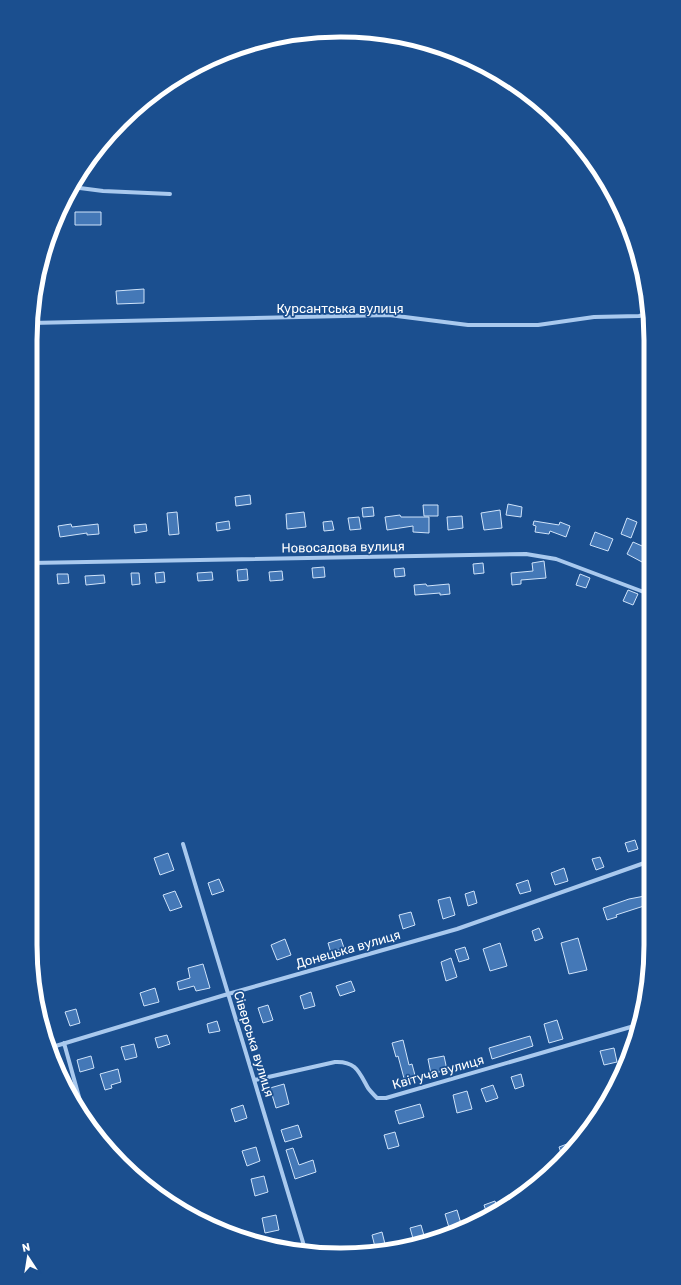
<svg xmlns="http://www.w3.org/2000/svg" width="681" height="1285" viewBox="0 0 681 1285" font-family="Rubik,sans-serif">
<rect width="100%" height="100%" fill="#1b4f8f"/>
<path fill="#4478b7" stroke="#cfe3fa" d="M 75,212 L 101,212 L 101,225 L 75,225 Z
M 144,289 L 144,303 L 117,304 L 116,291 Z
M 250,495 L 251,504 L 236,506 L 235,497 Z
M 508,504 L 522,507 L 521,517 L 506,515 Z
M 423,505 L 438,505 L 438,516 L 424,516 Z
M 373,507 L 374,516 L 363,517 L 362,508 Z
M 500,510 L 502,528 L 484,530 L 481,513 Z
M 177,512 L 179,534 L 169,535 L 167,513 Z
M 304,512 L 306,527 L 287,529 L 286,514 Z
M 400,515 L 401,517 L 429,517 L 429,533 L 413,532 L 413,526 L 387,530 L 385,517 Z
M 462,516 L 463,528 L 448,530 L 447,517 Z
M 359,517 L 361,529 L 350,530 L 348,518 Z
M 627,518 L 637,522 L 631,538 L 621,534 Z
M 229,521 L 230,529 L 217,531 L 216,523 Z
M 332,521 L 334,530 L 324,531 L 323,522 Z
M 534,521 L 559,525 L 560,522 L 570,526 L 566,537 L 550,531 L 549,534 L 535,532 L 536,526 L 533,525 Z
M 71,524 L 72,527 L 98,524 L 99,534 L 87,535 L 87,533 L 60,537 L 58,526 Z
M 146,524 L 147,531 L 135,533 L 134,525 Z
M 595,532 L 613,539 L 608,551 L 590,545 Z
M 633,542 L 649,549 L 642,562 L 627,554 Z
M 544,561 L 546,578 L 521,580 L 521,584 L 512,585 L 511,573 L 533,571 L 532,563 Z
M 483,563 L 484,573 L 474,574 L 473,564 Z
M 324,567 L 325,577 L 313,578 L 312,568 Z
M 404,568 L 405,576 L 395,577 L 394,569 Z
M 247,569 L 248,580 L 238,581 L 237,570 Z
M 282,571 L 283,580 L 270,581 L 269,572 Z
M 164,572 L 165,582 L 156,583 L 155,573 Z
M 212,572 L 213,580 L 198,581 L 197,573 Z
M 131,573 L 139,573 L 140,584 L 132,585 Z
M 57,574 L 68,574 L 69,583 L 58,584 Z
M 580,574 L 590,578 L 586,588 L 576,585 Z
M 104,575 L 105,583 L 86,585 L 85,576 Z
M 426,584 L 427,586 L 449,584 L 450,594 L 440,595 L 440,593 L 415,595 L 414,585 Z
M 628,590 L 638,594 L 633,605 L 623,601 Z
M 635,840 L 638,849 L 628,852 L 625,843 Z
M 168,853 L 174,870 L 160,875 L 154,858 Z
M 600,857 L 604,867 L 596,870 L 592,859 Z
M 564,868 L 568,881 L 555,885 L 551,873 Z
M 219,879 L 224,891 L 212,895 L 208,883 Z
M 528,880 L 531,891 L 520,894 L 516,884 Z
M 175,891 L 182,907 L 170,911 L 163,895 Z
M 474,891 L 477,903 L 468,906 L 465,894 Z
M 650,895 L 650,904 L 616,915 L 617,917 L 607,920 L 603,908 L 629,899 Z
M 450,897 L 455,915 L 443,919 L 438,900 Z
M 411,912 L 415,925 L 403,929 L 399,915 Z
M 539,928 L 543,938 L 535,941 L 532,931 Z
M 578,938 L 587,970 L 569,974 L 561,943 Z
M 285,939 L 291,955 L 277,960 L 271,945 Z
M 341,939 L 344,948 L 331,953 L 328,943 Z
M 500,943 L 507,966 L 490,971 L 483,949 Z
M 465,947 L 469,959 L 459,962 L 455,950 Z
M 451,958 L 457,977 L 446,981 L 441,962 Z
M 203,964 L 210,988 L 196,991 L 194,986 L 179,990 L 177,982 L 190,978 L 188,968 Z
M 351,981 L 355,991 L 340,996 L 336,986 Z
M 155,988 L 159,1002 L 144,1006 L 140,993 Z
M 311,992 L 315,1006 L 304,1009 L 300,996 Z
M 268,1005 L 273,1020 L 263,1023 L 258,1008 Z
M 76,1009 L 80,1023 L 70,1026 L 65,1012 Z
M 557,1020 L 563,1039 L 549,1043 L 544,1024 Z
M 217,1021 L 220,1031 L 209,1033 L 207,1024 Z
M 167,1035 L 170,1044 L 158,1048 L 155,1038 Z
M 530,1036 L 533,1046 L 492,1059 L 489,1048 Z
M 403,1040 L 409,1065 L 412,1064 L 416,1079 L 405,1082 L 398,1056 L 396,1057 L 392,1043 Z
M 134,1044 L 137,1057 L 125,1060 L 121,1047 Z
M 614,1048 L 617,1062 L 604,1065 L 600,1051 Z
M 91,1056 L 94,1068 L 80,1072 L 77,1060 Z
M 444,1056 L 447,1070 L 431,1074 L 428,1059 Z
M 118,1069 L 121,1082 L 111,1085 L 112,1088 L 105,1090 L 100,1074 Z
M 521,1074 L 524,1086 L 515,1089 L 511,1077 Z
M 284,1084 L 289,1104 L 276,1108 L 270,1088 Z
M 493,1085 L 498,1098 L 486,1102 L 481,1089 Z
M 467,1091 L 472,1109 L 457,1113 L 453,1095 Z
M 420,1104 L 424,1117 L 399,1124 L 395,1111 Z
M 243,1105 L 247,1118 L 235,1122 L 231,1109 Z
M 298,1125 L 302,1137 L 285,1142 L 281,1130 Z
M 395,1132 L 399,1146 L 388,1149 L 384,1135 Z
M 583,1138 L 563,1159 L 559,1147 Z
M 256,1147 L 260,1161 L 247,1166 L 242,1151 Z
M 293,1148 L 299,1165 L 313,1160 L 316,1172 L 295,1179 L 286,1150 Z
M 264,1176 L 268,1192 L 255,1196 L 251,1179 Z
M 495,1201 L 497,1208 L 487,1214 L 484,1205 Z
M 457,1210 L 462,1227 L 450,1231 L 445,1214 Z
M 276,1215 L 279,1230 L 265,1233 L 262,1218 Z
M 421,1225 L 425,1239 L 414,1242 L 410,1228 Z
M 382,1232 L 386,1248 L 376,1251 L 372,1235 Z"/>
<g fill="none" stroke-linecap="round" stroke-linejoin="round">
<path stroke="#a9c9ee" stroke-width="4" d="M 72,187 L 103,191 L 170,194
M 31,323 L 389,315 L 468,325 L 538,325 L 594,317 L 639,316 L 648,314
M 30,563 L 526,554 L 556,559 L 649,594
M 183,844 L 305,1249
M 64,1043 L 84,1115
M 49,1048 L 228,994 L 457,929 L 650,861
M 255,1080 L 335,1062 C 356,1061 359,1072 368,1088 C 371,1092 374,1095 377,1098 L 386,1098 L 641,1024"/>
</g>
<g text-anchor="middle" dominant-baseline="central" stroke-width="3.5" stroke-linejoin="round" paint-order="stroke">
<g font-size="13" fill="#fff" stroke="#1b4f8f">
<text x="340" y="308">Курсантська вулиця</text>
<text transform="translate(343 547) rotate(-1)">Новосадова вулиця</text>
<text transform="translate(348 949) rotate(-16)">Донецька вулиця</text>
<text transform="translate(254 1044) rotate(73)">Сіверська вулиця</text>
<text transform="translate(438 1072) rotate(-16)">Квітуча вулиця</text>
</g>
</g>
<path d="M0 0H681V1285H0ZM340 37H341A303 303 0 0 1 644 340V945A303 303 0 0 1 341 1248H340A303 303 0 0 1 37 945V340A303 303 0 0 1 340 37Z" fill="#1b4f8f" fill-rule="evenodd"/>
<path fill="none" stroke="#fff" stroke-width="5" d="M340 37H341A303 303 0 0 1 644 340V945A303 303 0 0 1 341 1248H340A303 303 0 0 1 37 945V340A303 303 0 0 1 340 37Z"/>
<g transform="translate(28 1257) rotate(348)" stroke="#1b4f8f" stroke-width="3" paint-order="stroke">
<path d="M0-3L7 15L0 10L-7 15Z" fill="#ffffff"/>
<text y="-6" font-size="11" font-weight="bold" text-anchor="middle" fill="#ffffff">N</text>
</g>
</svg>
